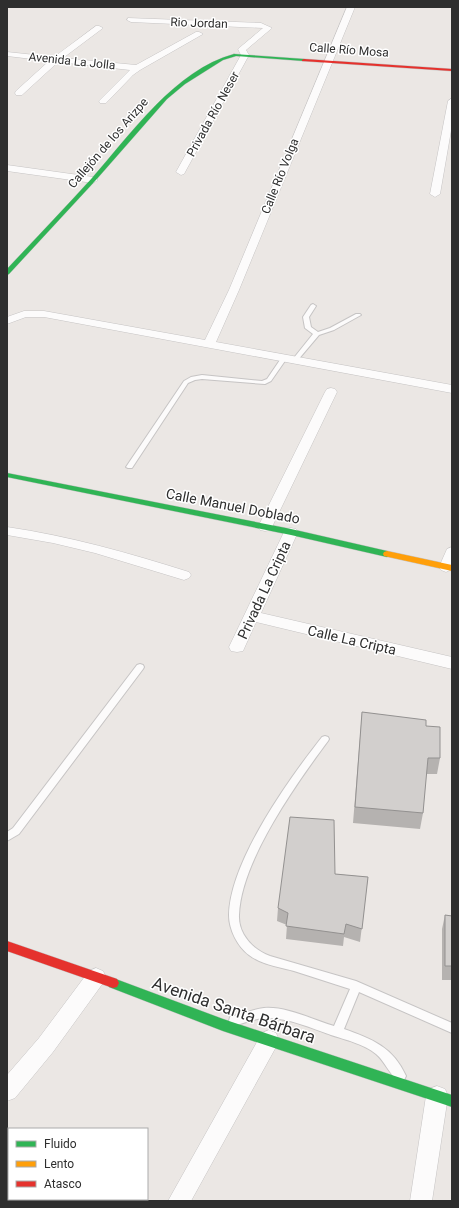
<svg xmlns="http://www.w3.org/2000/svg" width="459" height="1208" viewBox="0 0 459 1208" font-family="Roboto,sans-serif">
<rect width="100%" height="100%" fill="#ebe7e4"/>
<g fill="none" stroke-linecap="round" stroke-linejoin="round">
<g stroke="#c6c4c4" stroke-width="2">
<path id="lane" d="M 313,304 L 316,306 L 309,317 L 311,327 L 318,332 L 330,328 L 356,314 L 360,314 L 361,315 L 334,330 L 319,335 L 297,361 L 293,361 L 293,359 L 313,334 L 305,328 L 303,317 L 311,305 Z
M 284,356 L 287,358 L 271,381 L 265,384 L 202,379 L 195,380 L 188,383 L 132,468 L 128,468 L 126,467 L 184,381 L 191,377 L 202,375 L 262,381 L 267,379 L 282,357 Z
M 140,664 L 143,665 L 144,667 L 143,669 L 19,834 L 7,841 L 7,832 L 13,828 L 137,665 Z
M 325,736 L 328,737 L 329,739 L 328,741 C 296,784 241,861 239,915 C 238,934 253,950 270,956 L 356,981 L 452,1023 L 452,1033 L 359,992 L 344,1029 C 372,1039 393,1047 406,1076 L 404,1080 L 400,1081 C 391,1078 385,1061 376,1054 C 364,1044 346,1040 331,1035 C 311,1028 289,1018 267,1018 C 256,1018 244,1023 234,1026 L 230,1025 L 229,1021 L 230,1017 L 234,1016 C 244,1014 254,1009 264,1008 C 285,1006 314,1020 334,1026 L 350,989 C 331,983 313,977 294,971 C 279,967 262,965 249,955 C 238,947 229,930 229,915 C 230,861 289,779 322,737 Z"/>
</g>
<g stroke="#c6c4c4" stroke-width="1">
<path id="street" d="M 347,7 L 355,7 L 239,290 L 216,342 L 452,385 L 452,393 L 44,317 L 26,317 L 7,324 L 7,317 L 24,311 L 44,311 L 205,340 L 229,290 Z
M 128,18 L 261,23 L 272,28 L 246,50 L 249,55 L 184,174 L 181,175 L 176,172 L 241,55 L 238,49 L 263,28 L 131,22 L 127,20 Z
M 96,26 L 99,26 L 103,28 L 63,58 L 136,65 L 196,32 L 199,32 L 203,34 L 140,70 L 133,75 L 106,103 L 100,103 L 99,101 L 130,70 L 58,62 L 22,95 L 16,95 L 15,93 L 16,91 L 49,61 L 7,56 L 7,52 L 54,57 Z
M 452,98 L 452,125 L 440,194 L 435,197 L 430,194 L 448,101 Z
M 7,165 L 93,177 L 98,180 L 93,183 L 7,171 Z
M 331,388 L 335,389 L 337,392 L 272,527 L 270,530 L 265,531 L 260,530 L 258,527 L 325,392 L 327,389 Z
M 7,527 C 69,536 129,553 189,572 L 191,575 L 189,578 L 184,580 L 95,553 L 53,543 L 7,535 Z
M 291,528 L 296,529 L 298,532 L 261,613 L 452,657 L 452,669 L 256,622 L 243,651 L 237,652 L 231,651 L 229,647 L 284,532 L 286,529 Z
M 452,547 L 452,569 L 446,572 L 441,570 L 439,567 L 447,549 Z
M 96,968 L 103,971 L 106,977 L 103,983 L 53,1052 L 15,1098 L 7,1101 L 7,1075 L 39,1038 L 89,971 Z
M 269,1030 L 276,1033 L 279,1040 L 276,1047 L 191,1201 L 168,1201 L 262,1033 Z
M 437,1086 L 445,1089 L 448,1096 L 432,1201 L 410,1201 L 426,1096 L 429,1089 Z"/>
</g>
<g stroke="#c6c4c4" stroke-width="1">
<path id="fast" d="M 234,54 L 304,59 L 306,60 L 304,61 L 236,56 L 223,60 L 185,84 L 167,99 L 95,181 L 9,274 L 7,275 L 7,269 C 35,239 64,209 92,178 C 131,134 175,70 234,54 Z
M 7,473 L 291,529 L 387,551 L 391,554 L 387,557 L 291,535 L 7,477 Z
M 113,978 L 223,1019 L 452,1095 L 452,1107 L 223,1031 L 109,987 L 107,983 L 109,979 Z"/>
</g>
<g stroke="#c6c4c4" stroke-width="1">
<path id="slow" d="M 387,551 L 452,565 L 452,571 L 384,556 L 383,554 L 384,552 Z"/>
</g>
<g stroke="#c6c4c4" stroke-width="1">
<path id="jam" d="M 304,59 L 452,69 L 452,71 L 302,61 L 302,60 Z
M 7,941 L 117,979 L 119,983 L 117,987 L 113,988 L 7,951 Z"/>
</g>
<use href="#lane" fill="#fcfbfb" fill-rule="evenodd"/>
<use href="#street" fill="#fcfbfb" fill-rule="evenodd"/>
<use href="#fast" fill="#30b455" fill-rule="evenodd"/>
<use href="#slow" fill="#ff9f0a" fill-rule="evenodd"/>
<use href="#jam" fill="#e5322d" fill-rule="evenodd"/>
</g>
<path fill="#b5b2b0" d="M 362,712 L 426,726 L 440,758 L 437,774 L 426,774 L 423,813 L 420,829 L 353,823 Z
M 335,874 L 368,877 L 360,942 L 344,937 L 343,946 L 286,939 L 287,925 L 277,921 L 278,908 Z
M 445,915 L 452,916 L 452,980 L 442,980 L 442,929 Z"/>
<path fill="#d2cfcd" stroke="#939190" d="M 362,712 L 426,720 L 426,726 L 440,727 L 440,758 L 428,758 L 423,813 L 355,807 Z
M 290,817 L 334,820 L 335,874 L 368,877 L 362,929 L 346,924 L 344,934 L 286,926 L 288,913 L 278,908 Z
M 445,915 L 452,916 L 452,966 L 445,966 Z"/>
<g text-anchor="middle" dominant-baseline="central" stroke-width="3" stroke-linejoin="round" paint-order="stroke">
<g font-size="12" fill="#2e2e2e" stroke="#fff">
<text transform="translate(199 23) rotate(2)">Rio Jordan</text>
<text transform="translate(349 50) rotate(4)">Calle Río Mosa</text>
<text transform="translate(72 61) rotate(6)">Avenida La Jolla</text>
<text transform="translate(213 114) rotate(-61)">Privada Río Neser</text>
<text transform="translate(108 143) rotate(-49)">Callejón de los Arizpe</text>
<text transform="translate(280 176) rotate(-68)">Calle Río Volga</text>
</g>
<g font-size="14" fill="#2e2e2e" stroke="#fff">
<text transform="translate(233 506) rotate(11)">Calle Manuel Doblado</text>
<text transform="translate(264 590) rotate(-65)">Privada La Cripta</text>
<text transform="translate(352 640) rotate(13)">Calle La Cripta</text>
</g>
<g font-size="17" fill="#2e2e2e" stroke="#fff">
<text transform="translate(234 1010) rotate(19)">Avenida Santa Bárbara</text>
</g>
</g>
<rect width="459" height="1208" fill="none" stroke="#2e2e2e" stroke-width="16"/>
<rect x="8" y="1128" width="140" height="72" fill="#ffffff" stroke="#ababab"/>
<rect x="16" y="1141" width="20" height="6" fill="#30b455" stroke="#ababab"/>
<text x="44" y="1148" font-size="12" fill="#2e2e2e">Fluido</text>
<rect x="16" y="1161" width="20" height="6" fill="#ff9f0a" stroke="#ababab"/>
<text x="44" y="1168" font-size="12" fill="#2e2e2e">Lento</text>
<rect x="16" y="1181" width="20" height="6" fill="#e5322d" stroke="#ababab"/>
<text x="44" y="1188" font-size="12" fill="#2e2e2e">Atasco</text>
</svg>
